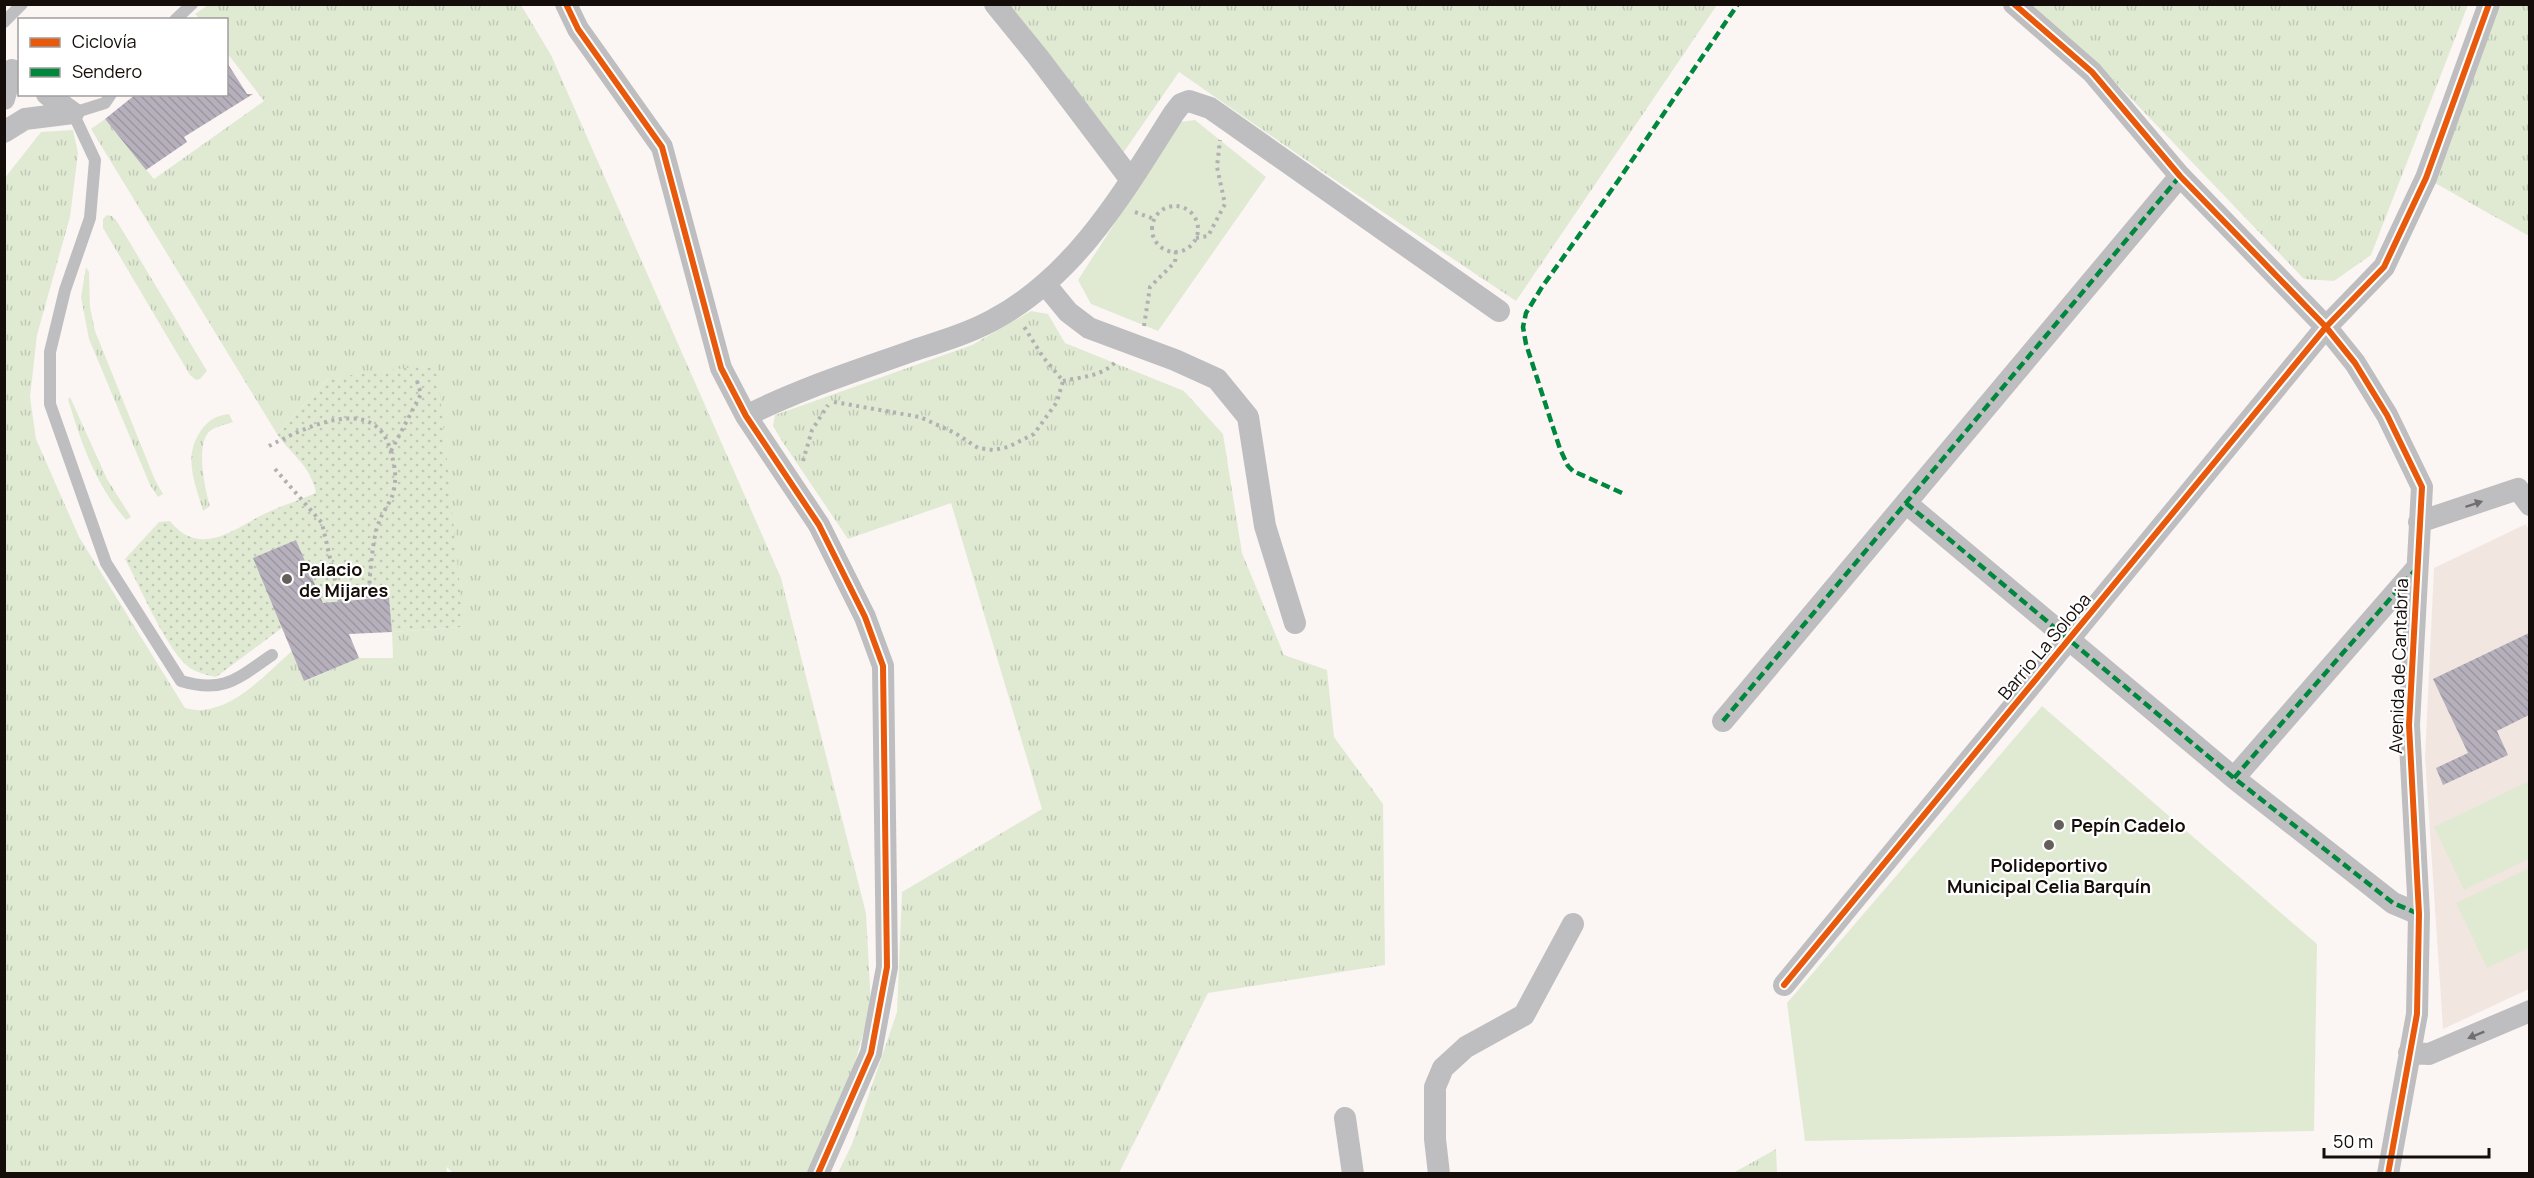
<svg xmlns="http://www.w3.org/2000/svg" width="2534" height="1178" viewBox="0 0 2534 1178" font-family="Manrope,sans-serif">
<defs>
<pattern id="grass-tufts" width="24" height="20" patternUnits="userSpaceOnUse" patternTransform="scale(1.5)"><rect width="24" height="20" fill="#e0ead3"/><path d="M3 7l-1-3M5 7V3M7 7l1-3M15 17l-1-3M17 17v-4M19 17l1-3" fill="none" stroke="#bfc8b4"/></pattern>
<pattern id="garden-dots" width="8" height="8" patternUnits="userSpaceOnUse" patternTransform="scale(1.5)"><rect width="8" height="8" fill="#e0ead3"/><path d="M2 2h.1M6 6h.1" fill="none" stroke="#bfc8b4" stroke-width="1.8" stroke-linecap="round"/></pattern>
<pattern id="building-back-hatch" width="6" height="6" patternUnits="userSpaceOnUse" patternTransform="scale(1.5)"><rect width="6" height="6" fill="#b6b0bc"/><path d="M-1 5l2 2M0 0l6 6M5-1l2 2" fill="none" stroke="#9c96a0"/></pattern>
</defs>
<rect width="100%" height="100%" fill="#fbf6f4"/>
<path fill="#f2e6e1" d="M 2526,524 L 2529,530 L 2529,989 L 2443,1029 L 2425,757 L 2434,568 Z"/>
<path fill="url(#grass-tufts)" d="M 208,5 L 521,5 L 551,55 L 781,578 L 866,913 L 871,1007 L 851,1076 L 808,1173 L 454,1174 L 447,1167 L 446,1174 L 5,1173 L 4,179 L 41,132 L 73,130 L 78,153 L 70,217 L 37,335 L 30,397 L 36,439 L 79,537 L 185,708 C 191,709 198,711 203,710 C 238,706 267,673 292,651 L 305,681 L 359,658 L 393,658 L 392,632 L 464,627 L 329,378 L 277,434 L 91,129 L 105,119 L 154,179 L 264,101 L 227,53 L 226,20 L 200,19 L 195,14 Z
M 1008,5 L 1717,5 L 1516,301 L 1332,178 L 1179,72 L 1123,153 Z
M 2025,5 L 2468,5 L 2371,255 L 2334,281 L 2304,279 L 2096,62 Z
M 2490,5 L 2529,5 L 2529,236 L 2426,178 Z
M 107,215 L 112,216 L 118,223 L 207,371 L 200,379 L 196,380 L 190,375 L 103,228 L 103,219 Z
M 86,267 L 89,272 L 90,307 L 95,331 L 155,480 L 163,494 L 158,497 L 150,485 L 89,339 L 81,297 Z
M 1031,311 L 1048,314 L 1065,343 L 1184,391 L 1223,434 L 1242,553 L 1284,655 L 1327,670 L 1334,737 L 1383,804 L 1385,965 L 1208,993 L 1119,1173 L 838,1173 L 852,1144 L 897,1012 L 902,892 L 1042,809 L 951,503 L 848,539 L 782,441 L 773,426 L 775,415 L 972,345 Z
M 70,397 L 107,479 L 131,517 L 126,520 C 96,485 81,443 68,399 Z
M 229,414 L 233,422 C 226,425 216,426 210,431 C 195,443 205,490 210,506 L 203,511 C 195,482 182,456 202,429 C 210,419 216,416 229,414 Z
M 1776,1149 L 1777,1173 L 1733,1173 Z"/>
<path fill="#e0ead3" d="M 1195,120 L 1266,177 L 1158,331 L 1091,304 L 1078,280 L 1180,122 Z
M 2042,706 L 2317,944 L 2314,1131 L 1805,1141 L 1787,1003 Z
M 2529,781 L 2529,859 L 2464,890 L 2434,827 Z
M 2529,868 L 2529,948 L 2487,968 L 2456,903 Z"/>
<path fill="url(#garden-dots)" d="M 437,364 L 464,627 L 392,632 L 389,597 L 347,600 L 325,607 L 296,540 L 282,628 L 216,677 C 207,675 198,673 190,668 C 167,652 140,586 125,559 L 159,522 L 170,521 C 200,558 232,530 264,514 C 281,506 299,500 316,493 C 310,464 292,456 277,434 L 329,378 Z"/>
<path fill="url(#building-back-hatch)" d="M 226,61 L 247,94 L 253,94 L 184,137 L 187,142 L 146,170 L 105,119 L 136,94 L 226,94 Z
M 296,540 L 323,603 L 389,597 L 392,632 L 349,634 L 359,658 L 304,681 L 253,558 Z
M 2529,633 L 2529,715 L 2497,731 L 2508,755 L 2443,785 L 2436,768 L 2468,753 L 2433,679 Z"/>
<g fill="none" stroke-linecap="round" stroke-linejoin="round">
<path stroke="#b2b1b2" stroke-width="4" stroke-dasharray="3 4.5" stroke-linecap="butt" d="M1152 229a23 23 0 1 1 46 0a23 23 0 1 1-46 0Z
M 1135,212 L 1154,219
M 1196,238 L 1208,236 L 1225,204 L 1217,167 L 1220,140
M 1144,326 L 1150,287 L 1175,262 L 1176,251
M 1063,381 C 1081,377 1105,376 1117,360
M 834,402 L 920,417 L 955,433 L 978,448 L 993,450 L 1008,447 L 1034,434 L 1057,402 L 1063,381 L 1043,357 L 1023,325
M 269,446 C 302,429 374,392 390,449 C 394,462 397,475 394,489 C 392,502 383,510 379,522 C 372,537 370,580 368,599
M 391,451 L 421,394 L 417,381
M 803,461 L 812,430 L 828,405
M 275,469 L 322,523 L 340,602"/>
<path stroke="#bebec0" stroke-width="12" d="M 175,20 L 192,4
M 4,22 L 22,4
M 111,94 L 105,103 L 73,113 L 95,160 L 90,218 L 65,290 L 50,352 L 50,404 L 106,563 L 181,681 C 224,694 238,678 272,655"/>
<path stroke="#bebec0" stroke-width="22" d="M 566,4 L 578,29 L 662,147 L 721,368 L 746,416 L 819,525 L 865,617 L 883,666 L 887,967 L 871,1053 L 818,1174
M 995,4 L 1038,57 L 1131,180
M 2014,4 L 2092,72 L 2180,176 L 2326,327 L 2355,363 L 2387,415 L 2422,487 L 2409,725 L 2419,914 L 2417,1014 L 2388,1174
M 47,94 L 73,113
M 4,99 L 12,70
M 4,132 L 25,119 L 73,113
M 1045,284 L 1068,312 L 1089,328 L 1175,360 L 1217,379 L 1248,417 L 1265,526 L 1295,623
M 746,416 C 799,389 856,371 912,351 C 939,342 967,334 993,320 C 1077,275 1125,190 1174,113 L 1181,104 L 1189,101 L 1210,108 L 1499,311
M 1906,503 L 2234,778 L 2393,903 L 2419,914
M 2419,522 L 2518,489 L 2530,505
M 1723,721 L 2180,176
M 2234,778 L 2416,569
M 1784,985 L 2326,327 L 2384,267 L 2426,178 L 2489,4
M 2409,1053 L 2429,1054 L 2530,1011
M 1345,1118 L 1353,1174
M 1439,1174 L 1435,1139 L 1435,1087 L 1443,1068 L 1466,1047 L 1524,1015 L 1573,924"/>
<path stroke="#00873e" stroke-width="4.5" stroke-dasharray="9 4.5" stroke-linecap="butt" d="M 1622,493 L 1573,471 L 1568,466 L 1560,449 L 1526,344 L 1523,327 L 1526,313 L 1542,287 L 1618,181 L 1738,4
M 1906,503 L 2234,778 L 2393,903 L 2419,914
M 1723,721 L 2180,176
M 2234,778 L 2416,569"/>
<g stroke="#fff" stroke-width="10">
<path id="cycleway" d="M 566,4 L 578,29 L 662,147 L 721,368 L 746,416 L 819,525 L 865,617 L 883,666 L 887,967 L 871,1053 L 818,1174
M 2014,4 L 2092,72 L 2180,176 L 2326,327 L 2355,363 L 2387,415 L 2422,487 L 2409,725 L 2419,914 L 2417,1014 L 2388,1174
M 1784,985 L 2326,327 L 2384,267 L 2426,178 L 2489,4"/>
</g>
<use href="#cycleway" stroke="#e8590c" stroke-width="6"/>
</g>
<defs><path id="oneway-solid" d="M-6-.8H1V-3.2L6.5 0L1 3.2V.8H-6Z" transform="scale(1.5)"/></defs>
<g fill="#726e6e">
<use href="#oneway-solid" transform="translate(2474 504) rotate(-18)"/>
<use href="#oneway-solid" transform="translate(2476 1035) rotate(158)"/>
</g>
<g fill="#655f5c" stroke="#fff" stroke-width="2">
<circle cx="287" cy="579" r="6"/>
<circle cx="2059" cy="825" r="6"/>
<circle cx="2049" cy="845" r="6"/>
</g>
<g text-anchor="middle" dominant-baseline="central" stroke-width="4.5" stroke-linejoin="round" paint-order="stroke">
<g font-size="18" font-weight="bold" fill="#140d0a" stroke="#fff" text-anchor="start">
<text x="299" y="569">Palacio<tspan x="299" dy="21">de Mijares</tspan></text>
<text x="2071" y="825">Pepín Cadelo</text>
<text x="2049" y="865" text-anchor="middle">Polideportivo<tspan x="2049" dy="21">Municipal Celia Barquín</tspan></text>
</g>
<g font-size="18" fill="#140d0a" stroke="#fff">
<text transform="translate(2044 646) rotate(-50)">Barrio La Soloba</text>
<text transform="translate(2398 666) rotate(-88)">Avenida de Cantabria</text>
</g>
</g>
<rect width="2534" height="1178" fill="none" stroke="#140d0a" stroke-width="12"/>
<rect x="18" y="18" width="210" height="78" fill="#ffffff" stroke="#a19e9d" stroke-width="1.5"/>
<rect x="30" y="38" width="30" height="9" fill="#e8590c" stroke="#a19e9d" stroke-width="1.5"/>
<text x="72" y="48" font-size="18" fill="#140d0a">Ciclovía</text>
<rect x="30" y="68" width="30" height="9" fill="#00873e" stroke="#a19e9d" stroke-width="1.5"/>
<text x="72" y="78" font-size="18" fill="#140d0a">Sendero</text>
<path d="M2324 1148v9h165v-9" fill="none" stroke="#140d0a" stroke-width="3"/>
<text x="2333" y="1148" font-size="18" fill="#140d0a" stroke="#ffffff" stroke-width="4.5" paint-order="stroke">50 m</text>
</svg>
